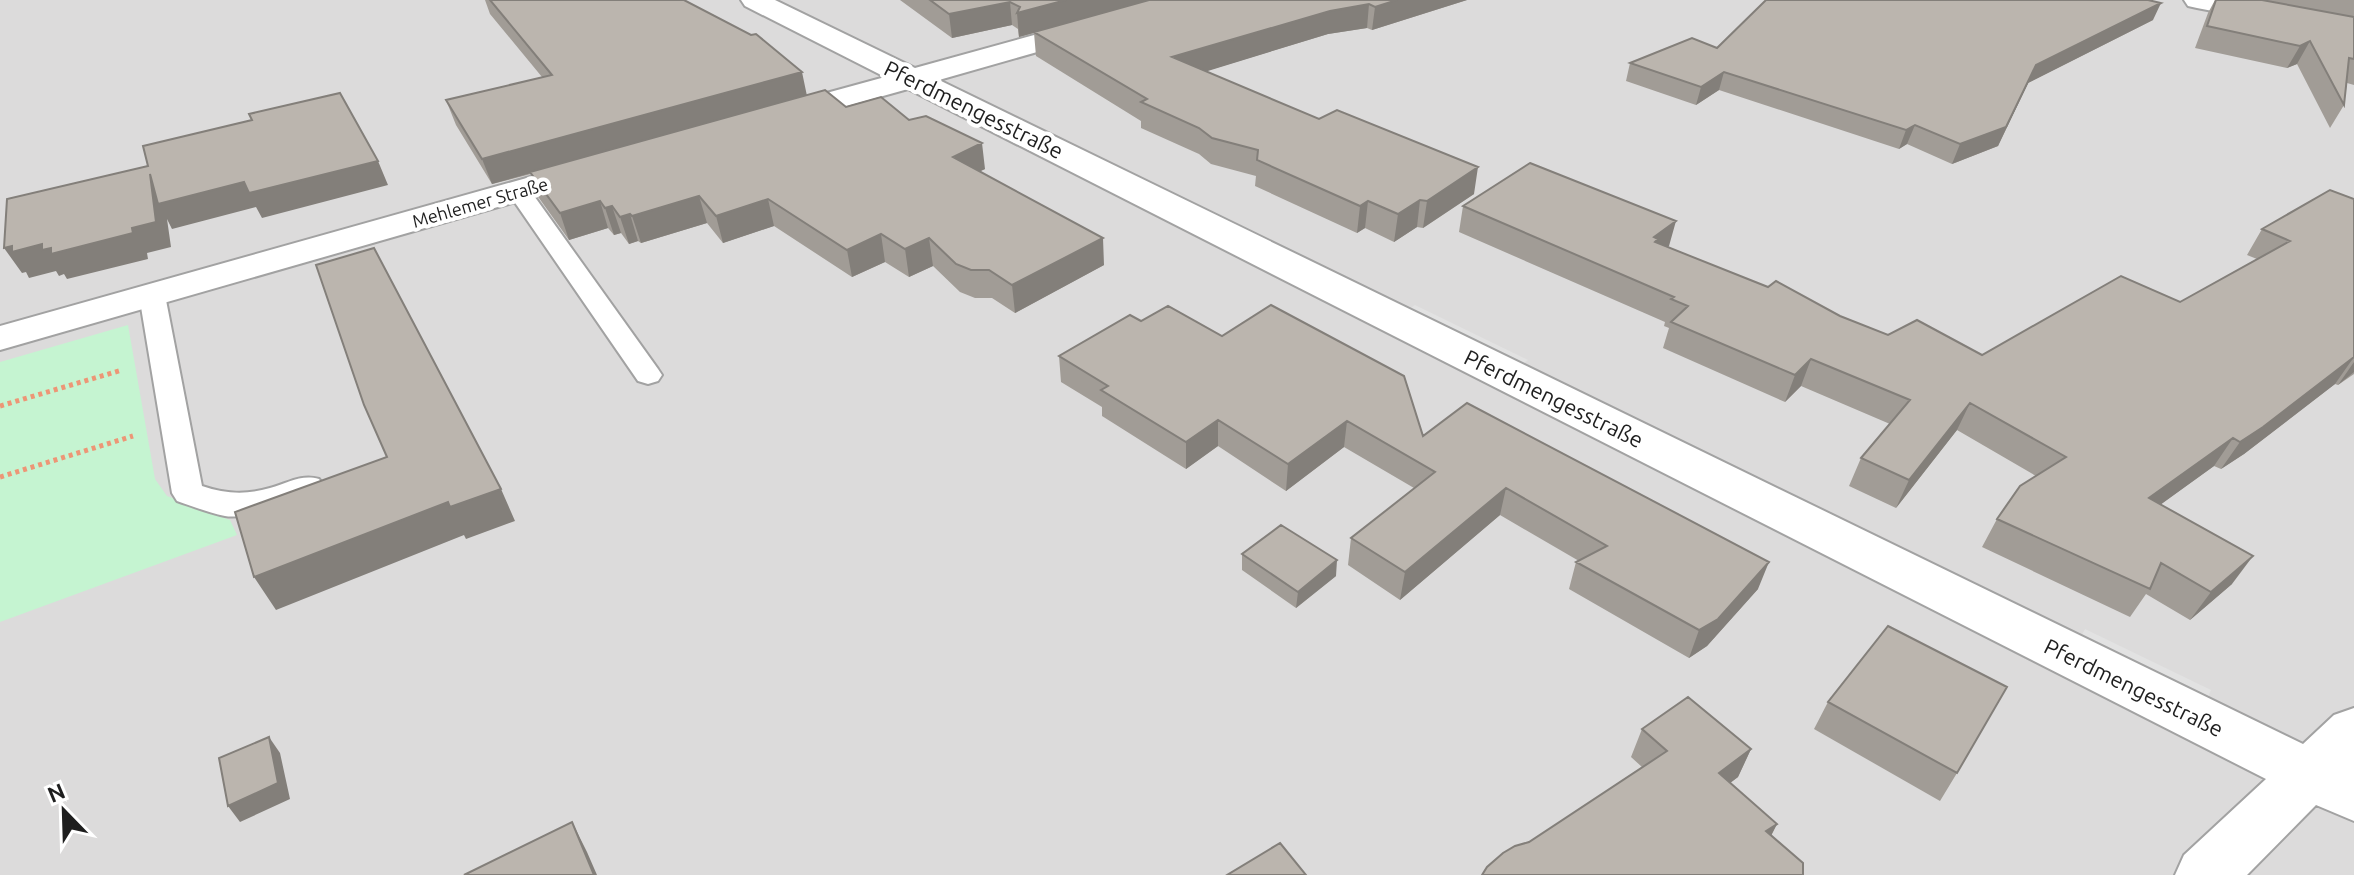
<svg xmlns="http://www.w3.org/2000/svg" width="2354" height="875" viewBox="0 0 2354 875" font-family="Ubuntu,sans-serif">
<rect width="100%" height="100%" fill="#eeece5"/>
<path fill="#dcdbdb" d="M 0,0 L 2354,0 L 2354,875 L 0,875 Z"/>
<path fill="#c5f4d1" d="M 128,325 L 155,479 L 167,496 L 230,520 L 237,535 L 0,622 L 0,362 Z"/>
<path fill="#e2e2e2" d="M 1415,305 L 1528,360 L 1518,367 L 1405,312 Z
M 2085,629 L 2211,690 L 2206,702 L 2079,640 Z"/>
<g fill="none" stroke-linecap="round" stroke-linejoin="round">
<g stroke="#a2a2a2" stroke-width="4">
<path id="lane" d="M 519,184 L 527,186 L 658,369 L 662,375 L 658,381 L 648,384 L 638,381 L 507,191 L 511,186 Z
M 152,287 L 161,289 L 165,295 L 202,486 C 226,494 246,495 270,488 C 288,483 301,474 319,479 L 324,486 C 313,503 244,520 225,516 C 209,513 192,506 177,501 L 172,493 L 139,295 L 143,289 Z"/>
</g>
<g stroke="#a2a2a2" stroke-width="4">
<path id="street" d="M 741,0 L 775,0 L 915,68 L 1161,0 L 1203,0 L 1199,6 L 939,80 L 2303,744 L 2334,715 L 2354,708 L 2354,821 L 2316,805 L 2247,875 L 2175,875 L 2184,855 L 2266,779 L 908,89 L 779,125 L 768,123 L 763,116 L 768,109 L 885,77 L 745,6 Z
M 2184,0 L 2239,0 L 2354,22 L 2354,38 L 2197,8 L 2188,6 Z
M 594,159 L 606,162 L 611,169 L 606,176 L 0,350 L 0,326 Z"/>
</g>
<path stroke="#ed9676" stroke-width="5" stroke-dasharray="4 4" stroke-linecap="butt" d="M 0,406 L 122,370
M 0,477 L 133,436"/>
<use href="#lane" fill="#fff" fill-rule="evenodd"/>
<use href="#street" fill="#fff" fill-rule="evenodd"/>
</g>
<path fill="#a19c96" d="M 485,0 L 684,0 L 807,95 L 846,107 L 909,120 L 985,169 L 980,171 L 1104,265 L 1015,313 L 992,298 L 975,298 L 960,292 L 933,266 L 909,277 L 885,262 L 852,277 L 774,226 L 723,243 L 707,223 L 641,243 L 638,241 L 629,244 L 621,233 L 614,235 L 608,228 L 569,240 L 539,198 L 531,174 L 492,184 L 456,125 L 446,100 L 542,77 L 490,14 Z
M 900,0 L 1467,0 L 1372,30 L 1367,28 L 1328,34 L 1206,71 L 1474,194 L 1423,228 L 1417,227 L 1394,242 L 1365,228 L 1357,233 L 1255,186 L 1256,176 L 1211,164 L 1199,154 L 1141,128 L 1141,121 L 1036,56 L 1034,33 L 1019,37 L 1018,29 L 1012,25 L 952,38 Z
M 2215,0 L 2354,0 L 2354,85 L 2347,83 L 2344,105 L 2330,128 L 2297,64 L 2287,68 L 2195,48 L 2208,13 Z
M 2153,20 L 2028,83 L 1998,146 L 1952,164 L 1907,144 L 1899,149 L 1719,90 L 1696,105 L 1626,81 L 1630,63 L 1717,48 Z
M 2354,199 L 2354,374 L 2338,385 L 2335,384 L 2244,454 L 2221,469 L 2214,466 L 2161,504 L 2232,584 L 2190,620 L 2146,594 L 2130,617 L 1982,547 L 1997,519 L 2036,476 L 1957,430 L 1896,508 L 1849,486 L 1861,458 L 1890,424 L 1801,386 L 1785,402 L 1663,348 L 1669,328 L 1664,326 L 1665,322 L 1459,232 L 1463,206 L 1669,246 L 1668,247 L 1888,335 L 1982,355 L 2180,302 L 2257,259 L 2247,255 L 2262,229 Z
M 1141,321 L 1222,336 L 1423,436 L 1758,589 L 1707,646 L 1689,658 L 1569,589 L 1576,562 L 1579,561 L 1500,515 L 1400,600 L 1348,565 L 1351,538 L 1414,488 L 1344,447 L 1286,491 L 1218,446 L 1186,469 L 1102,416 L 1102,407 L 1061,382 L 1059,356 Z
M 1242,554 L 1336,576 L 1296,608 L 1242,570 Z
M 1828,702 L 1957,773 L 1940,801 L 1814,729 Z
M 1642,729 L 1751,749 L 1738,777 L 1730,783 L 1777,824 L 1771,835 L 1529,842 L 1642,767 L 1631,757 Z"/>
<path fill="#837f7a" d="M 1066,0 L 1150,0 L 1019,37 L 1017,13 Z
M 1397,0 L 1467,0 L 1372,30 L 1375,7 Z
M 1010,2 L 1012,25 L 952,38 L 949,14 Z
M 2161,3 L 2153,20 L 2028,83 L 1998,146 L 1952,164 L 1960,144 L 2036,65 Z
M 1369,4 L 1367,28 L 1328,34 L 1172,82 L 1172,57 L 1330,11 Z
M 2310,41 L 2297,64 L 2287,68 L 2300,46 Z
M 802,72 L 807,96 L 492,184 L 482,159 Z
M 1724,72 L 1719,90 L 1696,105 L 1701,87 Z
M 1915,125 L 1907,144 L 1899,149 L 1906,130 Z
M 982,143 L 985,169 L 956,183 L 953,157 Z
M 378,161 L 388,185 L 262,218 L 256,207 L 172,229 L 167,219 L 171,247 L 147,253 L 148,259 L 67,279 L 64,274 L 59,276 L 56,271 L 29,278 L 26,272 L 22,273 L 4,248 L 12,246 L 42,244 L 132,228 L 150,174 Z
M 1478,167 L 1474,194 L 1423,228 L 1427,201 Z
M 699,196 L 707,223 L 641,243 L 632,216 Z
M 768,199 L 774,226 L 723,243 L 716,216 Z
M 1420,200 L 1417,227 L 1394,242 L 1398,214 Z
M 600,201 L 608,228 L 569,240 L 560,213 Z
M 1368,201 L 1365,228 L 1357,233 L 1360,206 Z
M 612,206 L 621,233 L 614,235 L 605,208 Z
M 630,214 L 638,241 L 629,244 L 620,217 Z
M 1676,221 L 1669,246 L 1653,258 L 1654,237 Z
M 881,234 L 885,262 L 852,277 L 847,250 Z
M 929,238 L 933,266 L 909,277 L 905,249 Z
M 1103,238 L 1104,265 L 1015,313 L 1012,285 Z
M 2354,357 L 2335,384 L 2244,454 L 2221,469 L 2240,442 Z
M 1811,359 L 1801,386 L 1785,402 L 1795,375 Z
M 2354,362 L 2354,372 L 2338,385 Z
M 1970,403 L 1957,430 L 1896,508 L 1909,480 Z
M 1218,420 L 1218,446 L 1186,469 L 1186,442 Z
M 1347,421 L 1344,447 L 1286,491 L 1288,464 Z
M 2233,438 L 2214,466 L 2131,526 L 2149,498 Z
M 1506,488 L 1500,515 L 1400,600 L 1405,572 Z
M 501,489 L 515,521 L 466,539 L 464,535 L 276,610 L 254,577 L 448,502 Z
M 2253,556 L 2232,584 L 2190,620 L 2211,592 Z
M 1337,560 L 1336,576 L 1296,608 L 1298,592 Z
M 1769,562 L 1758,589 L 1707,646 L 1689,658 L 1699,630 Z
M 269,737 L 280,753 L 290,799 L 240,822 L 228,806 Z
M 1751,749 L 1738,777 L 1706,801 L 1719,773 Z
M 572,822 L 587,852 L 597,875 L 594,875 Z
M 1777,824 L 1763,852 L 1766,831 Z"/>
<path fill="#bbb5ae" stroke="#837f7a" stroke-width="2" d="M 490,0 L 684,0 L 751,35 L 756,34 L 802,72 L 482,159 L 446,100 L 552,75 Z
M 930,0 L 1066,0 L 1017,13 L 1020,7 L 1010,2 L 949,14 Z
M 1149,0 L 1397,0 L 1375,7 L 1369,4 L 1330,11 L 1172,57 L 1319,119 L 1337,110 L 1478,167 L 1427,201 L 1420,200 L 1398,214 L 1368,201 L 1360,206 L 1257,160 L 1258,150 L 1212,138 L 1199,128 L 1141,102 L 1147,99 L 1034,32 Z
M 1766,0 L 2148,0 L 2161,3 L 2036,65 L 2006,127 L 1960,144 L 1915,125 L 1906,130 L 1724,72 L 1701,87 L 1630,63 L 1692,38 L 1717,48 Z
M 2216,0 L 2262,0 L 2354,17 L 2354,59 L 2349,58 L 2344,105 L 2310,41 L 2300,46 L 2207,26 Z
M 825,90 L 846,107 L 881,97 L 909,120 L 926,116 L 982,143 L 953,157 L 1103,238 L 1012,285 L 989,270 L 971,270 L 956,264 L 929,238 L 905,249 L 881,234 L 847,250 L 768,199 L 716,216 L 699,196 L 632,216 L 630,214 L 620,217 L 612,206 L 605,208 L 600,201 L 560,213 L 530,172 Z
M 340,93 L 378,161 L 249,193 L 244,182 L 158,204 L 150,174 L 156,222 L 132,228 L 133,233 L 51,254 L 51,248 L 42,250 L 42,244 L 12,252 L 12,246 L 4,248 L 7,199 L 148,166 L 143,146 L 252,120 L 249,114 Z
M 1530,163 L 1676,221 L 1654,237 L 1658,239 L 1655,242 L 1768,287 L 1776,281 L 1840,316 L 1888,335 L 1917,320 L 1982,355 L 2121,276 L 2180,302 L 2290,241 L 2262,229 L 2330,190 L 2354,199 L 2354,357 L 2263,427 L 2240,442 L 2233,438 L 2149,498 L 2253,556 L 2211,592 L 2161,563 L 2150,589 L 1997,519 L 2020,486 L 2066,457 L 1970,403 L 1909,480 L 1861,458 L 1910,400 L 1811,359 L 1795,375 L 1671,322 L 1688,306 L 1671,299 L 1674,297 L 1463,206 Z
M 374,248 L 501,489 L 450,507 L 448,502 L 254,577 L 235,512 L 387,457 L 364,405 L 316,265 Z
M 1271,305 L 1404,376 L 1423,436 L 1467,403 L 1769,562 L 1718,619 L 1699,630 L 1576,562 L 1607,546 L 1506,488 L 1405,572 L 1351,538 L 1435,472 L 1347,421 L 1288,464 L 1218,420 L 1186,442 L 1101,390 L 1108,386 L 1059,356 L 1130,315 L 1141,321 L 1168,306 L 1222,336 Z
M 1281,525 L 1337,560 L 1298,592 L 1242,554 Z
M 1888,626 L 2007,687 L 1957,773 L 1828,702 Z
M 1688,697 L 1751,749 L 1719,773 L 1777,824 L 1766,831 L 1803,863 L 1803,875 L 1482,875 L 1487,867 L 1503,853 L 1515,846 L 1529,842 L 1667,751 L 1642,729 Z
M 269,737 L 278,783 L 228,806 L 219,758 Z
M 572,822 L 594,875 L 464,875 Z
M 1280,843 L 1306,875 L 1227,875 Z"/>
<g text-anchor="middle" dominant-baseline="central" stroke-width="8" stroke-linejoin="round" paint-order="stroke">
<g font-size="18" fill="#1e1e1e" stroke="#fff">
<text transform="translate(480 202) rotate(-16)">Mehlemer Straße</text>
</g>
<g font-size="22" fill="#1e1e1e" stroke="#fff">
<text transform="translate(974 109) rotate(26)">Pferdmengesstraße</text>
<text transform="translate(1554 398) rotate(26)">Pferdmengesstraße</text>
<text transform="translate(2134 687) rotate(26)">Pferdmengesstraße</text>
</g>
</g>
<g transform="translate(64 811) rotate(337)" stroke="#ffffff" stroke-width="6" paint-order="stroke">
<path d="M0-6L14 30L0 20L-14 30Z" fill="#1e1e1e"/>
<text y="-12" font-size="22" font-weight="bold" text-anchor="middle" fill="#1e1e1e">N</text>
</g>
</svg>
